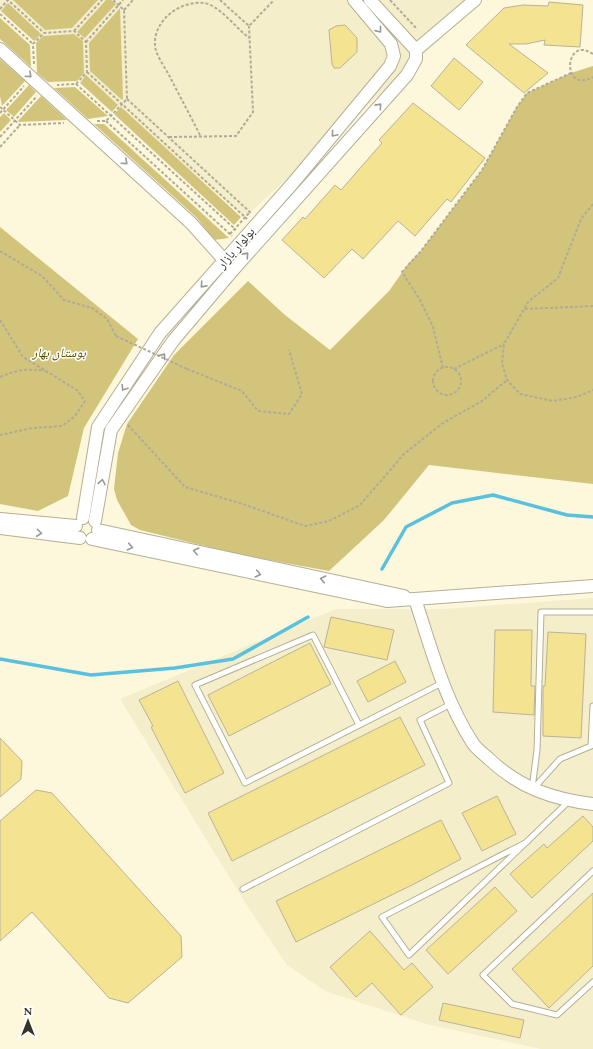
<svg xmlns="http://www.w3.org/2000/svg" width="593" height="1049" viewBox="0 0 593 1049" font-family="Spectral,'Noto Naskh Arabic',serif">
<rect width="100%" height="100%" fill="#fdf8dc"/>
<path fill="#f5eecb" d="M 0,0 L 483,0 L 245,217 L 0,11 Z
M 593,598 L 593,1049 L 541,1049 L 426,1024 L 325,991 L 287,965 L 244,901 L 120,699 L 336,609 L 443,609 Z"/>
<path fill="#d3c47c" d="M 13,0 L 98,0 L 72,28 L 45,30 Z
M 106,0 L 111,0 L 116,4 L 85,38 L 77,32 Z
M 8,3 L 41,34 L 34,41 L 1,11 Z
M 120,8 L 123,99 L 122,100 L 90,71 L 89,43 Z
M 0,18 L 30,45 L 31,67 L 0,39 Z
M 74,34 L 83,41 L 84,73 L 77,81 L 48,82 L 37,73 L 36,43 L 43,36 Z
M 0,59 L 25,81 L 2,106 L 0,96 Z
M 593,66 L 593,484 L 429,465 L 384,520 L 329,571 L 241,555 L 140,530 L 131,525 L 117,500 L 114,489 L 118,453 L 127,424 L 174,355 L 248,281 L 285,315 L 330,350 L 389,291 L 408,264 L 421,251 L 482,170 L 517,107 L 527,93 L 571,73 Z
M 86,75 L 118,105 L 112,112 L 80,83 Z
M 29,85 L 36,92 L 14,117 L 6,110 Z
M 75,87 L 108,116 L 88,119 L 54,88 Z
M 41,96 L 67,120 L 19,122 L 18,121 Z
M 121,107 L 241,217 L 234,225 L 114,114 Z
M 4,113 L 11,120 L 0,132 L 0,117 Z
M 94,124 L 104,124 L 229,238 L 214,240 L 197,218 Z
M 0,227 L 138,339 L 84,428 L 68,496 L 38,511 L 0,504 Z"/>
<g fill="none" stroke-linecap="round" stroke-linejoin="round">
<path stroke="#59c0df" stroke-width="3.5" d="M 382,569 L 406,527 L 452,503 L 493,495 L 567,515 L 593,517
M 0,659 L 91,675 L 175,668 L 233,659 L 308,617"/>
</g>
<path fill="#f4e390" stroke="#b9b399" d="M 549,2 L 583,5 L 580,47 L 544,45 L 545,40 L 526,44 L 509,44 L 548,73 L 524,93 L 466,45 L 504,8 L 523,5 L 548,6 Z
M 345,25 L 357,38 L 357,52 L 340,68 L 334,68 L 332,64 L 329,30 L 336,26 Z
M 454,58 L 483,82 L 459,110 L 431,86 Z
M 413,103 L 485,158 L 451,202 L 447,199 L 415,236 L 398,221 L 363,259 L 352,249 L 324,278 L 282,240 L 303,217 L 305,219 L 335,185 L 341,190 L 382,143 L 379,140 Z
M 331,617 L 394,630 L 387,660 L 324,647 Z
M 495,630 L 532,630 L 531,686 L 535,686 L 534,715 L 493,712 Z
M 548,632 L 586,634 L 581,738 L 543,736 L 543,686 L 545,686 Z
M 310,643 L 331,684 L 229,736 L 208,695 Z
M 395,661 L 406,682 L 368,702 L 357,681 Z
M 178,681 L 224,773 L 185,793 L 151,727 L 153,726 L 139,700 Z
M 400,717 L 425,765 L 232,861 L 208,813 Z
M 0,738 L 22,761 L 21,779 L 0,797 Z
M 36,790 L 52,793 L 181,936 L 182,957 L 128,1003 L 109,998 L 32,912 L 0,941 L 0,821 Z
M 497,796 L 516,834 L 482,851 L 462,813 Z
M 583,816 L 593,827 L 593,841 L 532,898 L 510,874 L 544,844 L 547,848 Z
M 441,820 L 461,859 L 416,883 L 296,942 L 276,901 Z
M 495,887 L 517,911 L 448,974 L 426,950 Z
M 593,893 L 593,966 L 549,1008 L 512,969 Z
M 370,931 L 404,970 L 412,963 L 433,987 L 401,1015 L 372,983 L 356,997 L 330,967 Z
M 443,1003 L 524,1020 L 520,1038 L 439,1020 Z"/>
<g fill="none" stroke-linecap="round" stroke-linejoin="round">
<g stroke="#b4af95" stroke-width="7">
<path id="service" d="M 359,725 L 313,635 L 195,685 L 245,783 L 442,683
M 534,788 L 560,759 L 591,746 L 593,706
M 532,789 L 537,750 L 541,612 L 593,612
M 527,842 L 382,917 L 409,955 L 568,802
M 593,871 L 483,975 L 512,1004 L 557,1015 L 593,982
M 243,889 L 449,783 L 420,720 L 451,704"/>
</g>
<g stroke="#b4af95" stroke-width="14">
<path id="tertiary" d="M 370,0 L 416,50
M 0,49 L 191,223 L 225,261
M 416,50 L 475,0
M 83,518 L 98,427 L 160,333 L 293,183 L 390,66 L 394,56 L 391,44 L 354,0
M 0,519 L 76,526
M 95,521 L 111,430 L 173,341 L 233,270 L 407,75 L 416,59 L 416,50
M 0,528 L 80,538
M 98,530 L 404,596
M 92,539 L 387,601 L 593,586
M 415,599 C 431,648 444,698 472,742 C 476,749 484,754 489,759 C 520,788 552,799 593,804"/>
</g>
<path stroke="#afab96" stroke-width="2" stroke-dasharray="3 2" stroke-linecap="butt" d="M 220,0 L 249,26 L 274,0
M 390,0 L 416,28
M 0,9 L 8,0 L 44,33
M 124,10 L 133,0
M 0,14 L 33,44
M 74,31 L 102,0
M 86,42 L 123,0
M 593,54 C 564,34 561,95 593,77
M 34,64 L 33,44 L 44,33 L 74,31 L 86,42 L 87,72 L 76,84 L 57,85
M 87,72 L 247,219
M 76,84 L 236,230
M 127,99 L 251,213
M 0,107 L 20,125 L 64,123
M 0,113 L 24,86
M 97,121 L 106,121 L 127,99 L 124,10 L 113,0
M 106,121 L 232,236
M 200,135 C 190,115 179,95 169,75 C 165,68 159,59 156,51 C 149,24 178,0 204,3 C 219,5 236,28 249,38
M 0,137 L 37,96
M 169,137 L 236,136 L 253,112 L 249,26
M 0,147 L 20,125
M 593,204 L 581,219 L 558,278 L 528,302 L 504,344 L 502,363 L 507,380 L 520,394 L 553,401 L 577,397 L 593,390
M 230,234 L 250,212
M 0,251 L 42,276 L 64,300 L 92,308 L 107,319 L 116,336
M 525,309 L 593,306
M 0,320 L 23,357 L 77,390 L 85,401 L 75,416 L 62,426 L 33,428 L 0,435
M433 381a14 14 0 1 1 28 0a14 14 0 1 1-28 0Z
M 443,368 L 433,327 L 420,300 L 402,272 L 421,251 L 482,170 L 517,107 L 527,93 L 571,73
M 187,369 L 242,391 L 258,411 L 289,414 L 302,394 L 289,350
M 454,369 L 504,344
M 0,377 C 16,370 28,368 45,371
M 128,425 L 185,487 L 243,504 L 305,526 L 329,521 L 360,505 L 404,454 L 443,423 L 482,401 L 507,380"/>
<use href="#service" stroke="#fff" stroke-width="5"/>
<use href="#tertiary" stroke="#fff" stroke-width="12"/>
<path stroke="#afab96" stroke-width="2" stroke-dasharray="3 2" stroke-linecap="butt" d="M 116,336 L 187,369"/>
</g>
<defs><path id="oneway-chevron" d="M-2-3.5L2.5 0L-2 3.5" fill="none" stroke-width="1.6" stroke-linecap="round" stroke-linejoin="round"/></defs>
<g stroke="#9a9994">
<use href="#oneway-chevron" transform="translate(379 30) rotate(51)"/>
<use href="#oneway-chevron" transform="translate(29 75) rotate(42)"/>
<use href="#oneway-chevron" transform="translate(379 106) rotate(-48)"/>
<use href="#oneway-chevron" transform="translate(334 134) rotate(130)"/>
<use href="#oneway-chevron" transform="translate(125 162) rotate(42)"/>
<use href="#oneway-chevron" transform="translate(246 255) rotate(-48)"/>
<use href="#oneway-chevron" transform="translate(203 285) rotate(132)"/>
<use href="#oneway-chevron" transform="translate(163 356) rotate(-55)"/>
<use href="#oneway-chevron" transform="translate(124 388) rotate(122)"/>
<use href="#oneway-chevron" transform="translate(102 482) rotate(-80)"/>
<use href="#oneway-chevron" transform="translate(39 533) rotate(7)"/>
<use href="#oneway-chevron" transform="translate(130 547) rotate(12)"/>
<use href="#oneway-chevron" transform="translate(196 551) rotate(-168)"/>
<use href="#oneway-chevron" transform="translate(258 574) rotate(12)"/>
<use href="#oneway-chevron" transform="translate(323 579) rotate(-168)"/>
</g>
<g text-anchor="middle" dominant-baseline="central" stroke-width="3" stroke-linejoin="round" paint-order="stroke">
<g font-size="13" fill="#363329" stroke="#fff">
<text transform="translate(236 248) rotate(-49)">بولوار بازار</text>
</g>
<g font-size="13" font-style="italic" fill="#544905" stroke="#fff">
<text x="59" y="353">بوستان بهار</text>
</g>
</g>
<g transform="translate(28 1021)" stroke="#ffffff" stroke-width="3" paint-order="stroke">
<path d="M0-3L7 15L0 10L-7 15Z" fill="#363329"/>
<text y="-6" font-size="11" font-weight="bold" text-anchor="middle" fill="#363329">N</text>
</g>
</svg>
